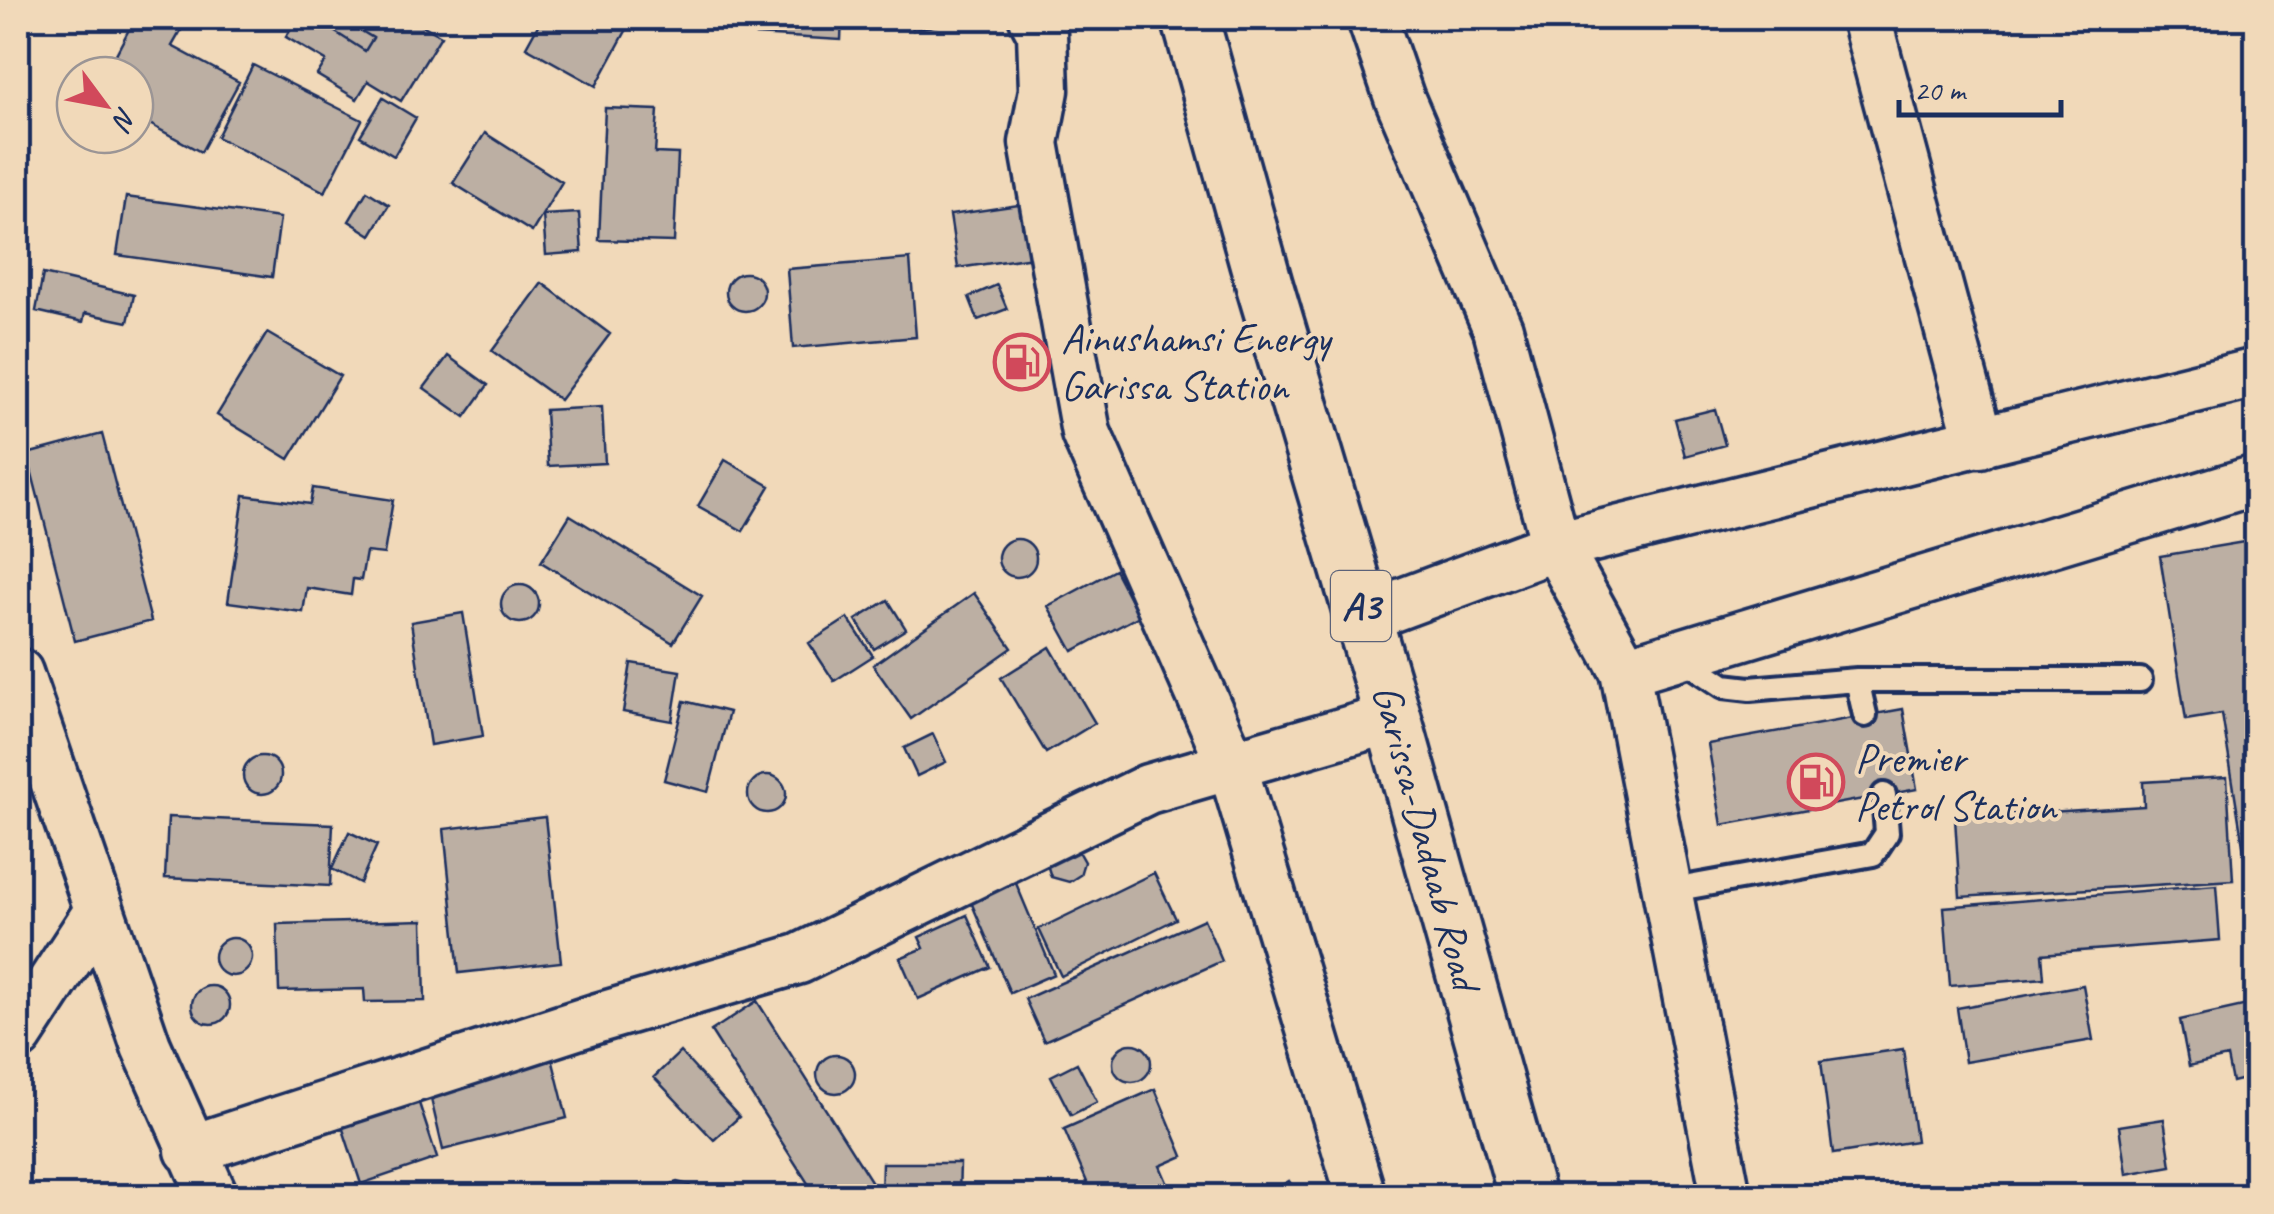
<svg xmlns="http://www.w3.org/2000/svg" width="2274" height="1214" viewBox="0 0 2274 1214" font-family="Caveat,sans-serif">
<rect width="100%" height="100%" fill="#f1d9b9"/>
<filter id="ink" filterUnits="userSpaceOnUse"><feTurbulence type="fractalNoise" baseFrequency=".01" numOctaves="2"/><feDisplacementMap in="SourceGraphic" scale="20" xChannelSelector="R" yChannelSelector="G"/><feConvolveMatrix kernelMatrix="1 2 1 2 8 2 1 2 1" color-interpolation-filters="sRGB"/></filter>
<g filter="url(#ink)">
<path fill="#bcafa3" stroke="#1b2f5e" stroke-width="2.5" fill-rule="evenodd" d="M 135,18 L 165,18 L 183,27 L 172,46 L 239,82 L 201,152 L 135,116 L 135,75 L 105,75 Z
M 298,18 L 410,18 L 441,36 L 401,101 L 368,81 L 357,99 L 317,75 L 326,61 L 286,37 ZM 340,18 L 373,38 L 365,51 L 332,30 Z
M 340,18 L 373,38 L 365,51 L 332,30 Z
M 542,18 L 633,18 L 596,86 L 526,47 Z
M 758,18 L 842,18 L 841,40 L 756,35 Z
M 910,18 L 941,18 L 943,24 L 913,30 Z
M 253,65 L 362,120 L 325,192 L 217,137 Z
M 383,98 L 416,118 L 394,156 L 360,136 Z
M 605,108 L 658,110 L 655,153 L 678,154 L 674,242 L 599,240 Z
M 485,133 L 562,182 L 532,232 L 453,183 Z
M 367,191 L 389,205 L 371,235 L 349,221 Z
M 126,197 L 280,218 L 272,277 L 117,255 Z
M 1033,203 L 1040,256 L 958,268 L 950,215 Z
M 579,213 L 582,252 L 546,255 L 543,215 Z
M 910,259 L 916,337 L 793,348 L 787,269 Z
M726 292a19 19 0 1 1 38 0a19 19 0 1 1-38 0Z
M 43,274 L 134,295 L 128,322 L 85,313 L 83,322 L 36,311 Z
M 542,283 L 610,334 L 560,400 L 492,351 Z
M 997,285 L 1007,309 L 978,320 L 969,297 Z
M 267,333 L 340,376 L 289,459 L 217,415 Z
M 1038,343 L 1046,361 L 1008,376 L 1001,358 Z
M 448,356 L 488,385 L 465,417 L 424,388 Z
M 602,407 L 605,463 L 548,466 L 545,410 Z
M 1715,409 L 1725,445 L 1685,456 L 1675,419 Z
M 102,434 L 151,621 L 75,641 L 27,454 Z
M 725,460 L 770,486 L 743,531 L 698,506 Z
M 313,488 L 393,500 L 384,554 L 366,552 L 361,580 L 353,579 L 351,595 L 307,588 L 303,612 L 228,602 L 244,495 L 310,504 Z
M 570,515 L 702,596 L 673,643 L 541,562 Z
M998 558a19 19 0 1 1 38 0a19 19 0 1 1-38 0Z
M 2256,540 L 2256,882 L 2249,883 L 2222,714 L 2186,720 L 2160,556 Z
M 1115,570 L 1139,616 L 1073,651 L 1048,606 Z
M501 604a19 19 0 1 1 38 0a19 19 0 1 1-38 0Z
M 974,593 L 1012,648 L 911,719 L 873,665 Z
M 888,600 L 906,629 L 874,649 L 856,620 Z
M 463,613 L 483,736 L 430,745 L 411,622 Z
M 848,618 L 873,656 L 834,681 L 809,643 Z
M 1050,647 L 1095,723 L 1046,753 L 1001,678 Z
M 631,663 L 680,671 L 672,721 L 623,712 Z
M 684,701 L 729,712 L 708,792 L 664,780 Z
M 1903,709 L 1917,789 L 1722,825 L 1708,744 Z
M 933,734 L 946,762 L 917,776 L 904,748 Z
M243 775a19 19 0 1 1 38 0a19 19 0 1 1-38 0Z
M748 794a19 19 0 1 1 38 0a19 19 0 1 1-38 0Z
M 2227,777 L 2233,880 L 1960,897 L 1955,818 L 2144,806 L 2143,782 Z
M 168,817 L 333,824 L 330,886 L 165,878 Z
M 545,817 L 561,962 L 459,973 L 444,829 Z
M 349,832 L 377,845 L 360,883 L 332,869 Z
M 1075,846 L 1084,862 L 1080,875 L 1069,882 L 1051,877 L 1045,858 Z
M 1010,869 L 1054,974 L 1010,993 L 965,888 Z
M 1154,873 L 1176,919 L 1061,976 L 1039,929 Z
M 2216,885 L 2220,940 L 2042,954 L 2044,978 L 1950,986 L 1944,907 Z
M 967,915 L 990,967 L 918,999 L 900,958 L 924,948 L 919,937 Z
M 1204,919 L 1222,961 L 1044,1041 L 1025,999 Z
M 423,920 L 425,1001 L 365,1002 L 364,989 L 279,991 L 277,924 Z
M214 957a19 19 0 1 1 38 0a19 19 0 1 1-38 0Z
M 2083,985 L 2093,1040 L 1965,1062 L 1957,1008 Z
M192 1005a19 19 0 1 1 38 0a19 19 0 1 1-38 0Z
M 757,1001 L 880,1195 L 877,1196 L 816,1196 L 711,1031 Z
M 2256,1003 L 2256,1076 L 2232,1082 L 2227,1057 L 2189,1066 L 2180,1020 Z
M1113 1063a19 19 0 1 1 38 0a19 19 0 1 1-38 0Z
M 1903,1049 L 1916,1141 L 1833,1154 L 1821,1061 Z
M 550,1050 L 567,1118 L 443,1150 L 427,1082 Z
M 680,1052 L 739,1117 L 714,1140 L 654,1077 Z
M817 1074a19 19 0 1 1 38 0a19 19 0 1 1-38 0Z
M 1077,1063 L 1097,1102 L 1071,1115 L 1051,1076 Z
M 1155,1089 L 1183,1156 L 1160,1166 L 1173,1196 L 1093,1196 L 1064,1129 Z
M 416,1094 L 437,1158 L 361,1184 L 340,1120 Z
M 2164,1119 L 2171,1166 L 2126,1174 L 2119,1126 Z
M 882,1163 L 960,1163 L 959,1196 L 881,1196 Z
M 1289,1181 L 1299,1196 L 1264,1196 Z
M 677,1182 L 689,1185 L 697,1196 L 660,1196 L 666,1186 Z"/>
<g fill="none" stroke-linecap="round" stroke-linejoin="round">
<g stroke="#1b2f5e" stroke-width="30">
<path id="service" d="M 1680,657 L 1724,686 L 1750,689 L 1857,680 L 2140,680
M 1857,680 L 1865,715
M 1667,891 L 1873,854 L 1887,833 L 1884,795"/>
</g>
<g stroke="#1b2f5e" stroke-width="55">
<path id="minor" d="M 1034,18 L 1042,33 L 1044,90 L 1034,143 L 1086,433 L 1232,765 L 1361,1196
M 1372,18 L 1399,97 L 1498,329 L 1556,546 L 1625,671 L 1726,1196
M 1866,18 L 1980,443
M 1365,617 L 1556,546 L 2256,373
M 1625,671 L 2256,480
M 18,673 L 146,1046 L 213,1196
M 18,1035 L 99,911
M 190,1150 L 598,1018 L 799,959 L 1148,789 L 1393,718"/>
</g>
<g stroke="#1b2f5e" stroke-width="62">
<path id="trunk" d="M 1190,18 L 1264,284 L 1393,718 L 1527,1196"/>
</g>
<use href="#service" stroke="#f1d9b9" stroke-width="22"/>
<use href="#minor" stroke="#f1d9b9" stroke-width="48"/>
<use href="#trunk" stroke="#f1d9b9" stroke-width="55"/>
</g>
</g>
<defs>
<g id="fuel-ring" transform="scale(2.875)"><circle r="9.5" fill="#f1d9b9" stroke="#d1495b" stroke-width="1.5"/><path d="M-5.5-6h7V0h2V4h1.3V-2.5L3-4.5l.8-.8L6-3V5H2.5V1h-1V6h-7ZM-4.2-4.7v3.2H.2V-4.7Z" fill="#d1495b"/></g>
</defs>
<g fill-rule="evenodd">
<use href="#fuel-ring" x="1022" y="362"/>
<use href="#fuel-ring" x="1816" y="782"/>
</g>
<g text-anchor="middle" dominant-baseline="central" stroke-width="8" stroke-linejoin="round" paint-order="stroke">
<rect fill="#f1d9b9" stroke="#5b6279" stroke-width="2.5" x="1331" y="571" width="60" height="70" rx="8"/>
<g font-size="40" font-weight="bold" fill="#1b2f5e">
<text x="1361" y="606">A3</text>
</g>
<g font-size="42" fill="#1b2f5e" stroke="#f1d9b9" text-anchor="start">
<text x="1061" y="338">Ainushamsi Energy<tspan x="1061" dy="48">Garissa Station</tspan></text>
<text x="1855" y="758">Premier<tspan x="1855" dy="48">Petrol Station</tspan></text>
</g>
<g font-size="42" fill="#1b2f5e" stroke="#f1d9b9">
<text transform="translate(1426 837) rotate(75)">Garissa-Dadaab Road</text>
</g>
</g>
<rect width="2274" height="1214" fill="none" stroke="#f1d9b9" stroke-width="60"/>
<rect x="30" y="30" width="2214" height="1154" fill="none" stroke="#1b2f5e" stroke-width="4" filter="url(#ink)"/>
<g transform="translate(105 105) rotate(122)"><circle r="48" fill="#f1d9b9" stroke="#9b9595" stroke-width="2.5"/>
<path d="M0-8L18 38L0 25L-18 38Z" fill="#d1495b"/>
<text y="-15" font-size="28" font-weight="bold" text-anchor="middle" fill="#1b2f5e">N</text>
</g>
<path d="M1899 100v15h162v-15" fill="none" stroke="#1b2f5e" stroke-width="5"/>
<text x="1914" y="100" font-size="30" fill="#1b2f5e" stroke="#f1d9b9" stroke-width="8" paint-order="stroke">20 m</text>
</svg>
